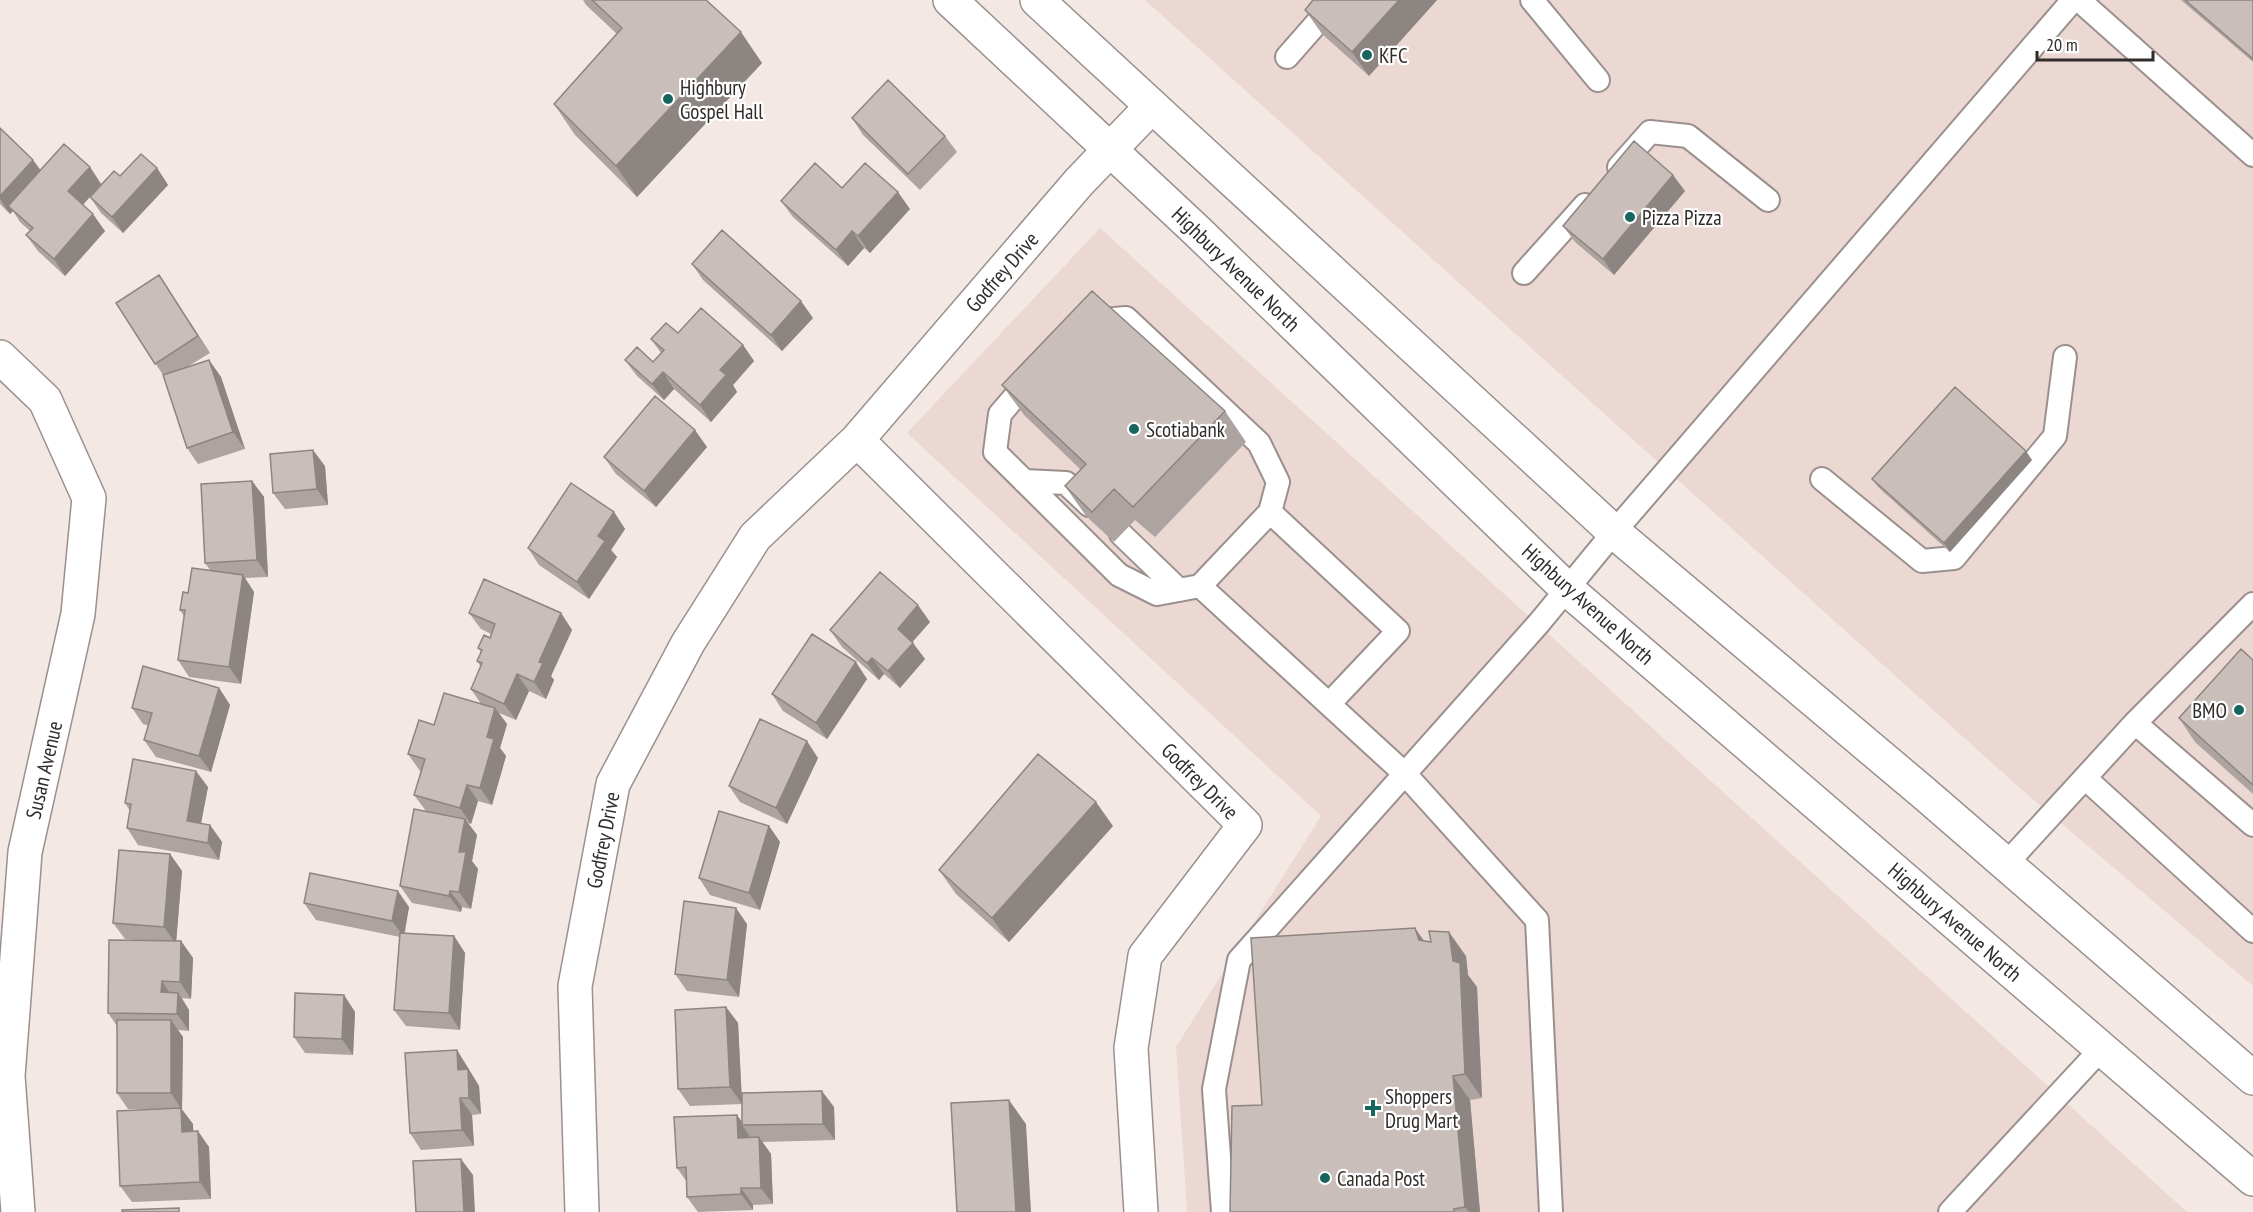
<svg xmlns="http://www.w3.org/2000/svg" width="2253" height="1212" viewBox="0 0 2253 1212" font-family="'PT Sans Narrow',sans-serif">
<rect width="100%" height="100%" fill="#f4e8e4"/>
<path fill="#ecd8d3" d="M 1145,0 L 2253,0 L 2253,986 L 2022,790 Z
M 1100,228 L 2187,1212 L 1187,1212 L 1176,1047 L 1321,816 L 907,433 Z"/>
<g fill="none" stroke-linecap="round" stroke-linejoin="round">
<g stroke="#9b908d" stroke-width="26">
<path id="service" d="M 1532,0 L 1598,80
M 2079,0 L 2253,155
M 1287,57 L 1337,0
M 1619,167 L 1650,132 L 1688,136 L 1768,200
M 1524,273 L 1585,205
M 1092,321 L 1126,318 L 1259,443 L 1278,482 L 1270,512 L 1200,586
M 1031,378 L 1000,414 L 995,452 L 1119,575 L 1157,594 L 1200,586 L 1405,774 L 1537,920 L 1551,1212
M 1822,479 L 1922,561 L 1954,558 L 2055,436 L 2065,357
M 1024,481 L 1066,483 L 1089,505
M 1270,512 L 1398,631 L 1329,704
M 1121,534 L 1179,590
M 2135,723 L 2253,825
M 2085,778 L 2253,931
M 2006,864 L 2135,723 L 2253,604
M 1223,1212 L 1214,1089 L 1239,960 L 1539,623 L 1614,532 L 2073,0
M 1950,1212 L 2102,1048"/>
</g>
<g stroke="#9b908d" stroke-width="36">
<path id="minor" d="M 0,357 L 45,400 L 89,498 L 78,614 L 25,852 L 8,1076 L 18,1212
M 857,440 L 1245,825 L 1145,956 L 1131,1048 L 1141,1212
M 582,1212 L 575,986 L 613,784 L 688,643 L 755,537 L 857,440 L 1079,182 L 1151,107"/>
</g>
<g stroke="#9b908d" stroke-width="36">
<path id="secondary" d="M 950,0 L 1197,231 L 1567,589 L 2253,1179
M 1037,0 L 1614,532 L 1925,794 L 2253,1078"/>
</g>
<use href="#service" stroke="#fff" stroke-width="22"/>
<use href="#minor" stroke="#fff" stroke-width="33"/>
<use href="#secondary" stroke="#fff" stroke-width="33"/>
</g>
<path fill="#ada3a0" d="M 583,0 L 706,0 L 762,63 L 637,197 L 575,135 L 554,104 L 617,34 L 586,5 Z
M 1313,0 L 1437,0 L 1369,76 L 1322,34 L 1305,10 Z
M 2181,0 L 2253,0 L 2253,62 Z
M 852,118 L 945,136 L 957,152 L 920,190 L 863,135 Z
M 0,128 L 33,160 L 40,170 L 90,167 L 101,184 L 92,194 L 120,176 L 157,168 L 168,185 L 123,233 L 101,213 L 90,197 L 83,205 L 105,231 L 65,276 L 38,251 L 26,235 L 30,231 L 20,222 L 13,211 L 10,214 L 0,204 Z
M 842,188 L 910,209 L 870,253 L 864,248 L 848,266 L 793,217 L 781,201 Z
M 1685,191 L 1614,275 L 1575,242 L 1563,226 Z
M 692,264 L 813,318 L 782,351 L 703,280 Z
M 170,292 L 210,353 L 187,367 L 209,360 L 221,377 L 245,449 L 198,464 L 187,448 L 163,375 L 116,303 Z
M 678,333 L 743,345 L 754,361 L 733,385 L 737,392 L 711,422 L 674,389 L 664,400 L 637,376 L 625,360 L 653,362 L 661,353 L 651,339 Z
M 1002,385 L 1225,411 L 1246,442 L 1155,537 L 1135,520 L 1114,542 L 1086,516 L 1065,486 L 1081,470 L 1024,415 Z
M 707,447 L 656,507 L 616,474 L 604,457 Z
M 2032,460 L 1950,552 L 1878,487 L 1872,479 Z
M 325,466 L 328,505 L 285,509 L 273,493 Z
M 252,481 L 264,497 L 268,577 L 245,578 L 254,592 L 241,684 L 189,677 L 178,660 L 184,616 L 180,610 L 188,593 L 210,570 L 205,563 Z
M 614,512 L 625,529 L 611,550 L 617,557 L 589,599 L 539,565 L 528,548 Z
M 469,613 L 561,613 L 572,630 L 551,676 L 554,680 L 546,699 L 529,691 L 516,720 L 499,713 L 507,724 L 500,748 L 506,756 L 492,805 L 478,801 L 471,824 L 468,823 L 477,835 L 472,861 L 478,869 L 471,909 L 462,907 L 461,912 L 412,903 L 400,886 L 426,811 L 414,795 L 421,771 L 420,771 L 408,754 L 434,725 L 481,704 L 471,689 L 481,667 L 477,661 L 481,652 L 478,648 L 490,638 L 491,634 L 481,629 Z
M 930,622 L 912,642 L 925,659 L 900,688 L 884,674 L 879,680 L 842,647 L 830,630 Z
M 2253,660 L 2253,794 L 2195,742 L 2179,718 Z
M 867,679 L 827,739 L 783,711 L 772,694 Z
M 219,688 L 230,705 L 211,772 L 156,757 L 144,740 L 149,726 L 143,724 L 132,708 Z
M 818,758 L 787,824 L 740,802 L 729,786 Z
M 208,787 L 201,824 L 210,825 L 222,842 L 219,860 L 138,845 L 127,828 L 130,811 L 125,803 Z
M 769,826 L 780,842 L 760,910 L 710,895 L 699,878 Z
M 1113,826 L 1009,942 L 956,894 L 939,870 Z
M 170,854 L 182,871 L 176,941 L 181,941 L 193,958 L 191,999 L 182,998 L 189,1010 L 189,1031 L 178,1030 L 183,1037 L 182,1110 L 193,1124 L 193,1131 L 209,1147 L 211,1199 L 132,1202 L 120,1186 L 146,1109 L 128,1109 L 117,1093 L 117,1026 L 108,1013 L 136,940 L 125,939 L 113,923 Z
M 304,903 L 409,907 L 404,933 L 454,936 L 465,953 L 460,1030 L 406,1026 L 394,1010 L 400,937 L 316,920 Z
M 747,924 L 739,997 L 687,991 L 675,974 Z
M 1424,941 L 1466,956 L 1468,975 L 1477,987 L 1482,1098 L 1470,1100 L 1480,1212 L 1230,1212 L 1262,1105 Z
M 344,995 L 355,1012 L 353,1055 L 305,1053 L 294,1037 Z
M 726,1007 L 738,1023 L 742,1100 L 834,1107 L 835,1140 L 762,1142 L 771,1154 L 773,1204 L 753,1205 L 753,1210 L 698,1212 L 687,1197 L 687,1182 L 677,1168 L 737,1115 L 742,1122 L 742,1104 L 690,1106 L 678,1089 Z
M 457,1050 L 479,1086 L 481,1114 L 472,1115 L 474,1146 L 421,1150 L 410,1133 Z"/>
<path fill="#8d8582" d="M 1399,0 L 1437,0 L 1369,76 L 1352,52 Z
M 741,32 L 762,63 L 637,197 L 616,166 Z
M 33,160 L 45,176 L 8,206 L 13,211 L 10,214 L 0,199 L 0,196 Z
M 90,167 L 101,184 L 80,208 L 68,191 Z
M 157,168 L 168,185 L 123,233 L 112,217 Z
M 1673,175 L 1685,191 L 1614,275 L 1603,259 Z
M 898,192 L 910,209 L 870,253 L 858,236 Z
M 93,214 L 105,231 L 65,276 L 54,259 Z
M 852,231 L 864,248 L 848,266 L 836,250 Z
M 159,275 L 170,292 L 210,353 L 198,336 Z
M 801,301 L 813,318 L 782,351 L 771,335 Z
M 743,345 L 754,361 L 733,385 L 737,392 L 711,422 L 700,405 L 720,370 Z
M 209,360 L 221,377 L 245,449 L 233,432 Z
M 663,372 L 674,389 L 664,400 L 652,384 Z
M 695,430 L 707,447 L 656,507 L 644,491 Z
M 313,450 L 325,466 L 328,505 L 317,489 Z
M 2026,451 L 2032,460 L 1950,552 L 1944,543 Z
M 252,481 L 264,497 L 268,577 L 257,560 Z
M 614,512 L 625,529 L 611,550 L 617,557 L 589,599 L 577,582 L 598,536 Z
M 243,575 L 254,592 L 241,684 L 229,667 Z
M 918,605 L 930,622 L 909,646 L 898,629 Z
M 561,613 L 572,630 L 551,676 L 554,680 L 546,699 L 534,682 L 539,662 Z
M 913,643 L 925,659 L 900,688 L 888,671 Z
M 872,658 L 884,674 L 879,680 L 867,663 Z
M 856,662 L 867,679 L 827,739 L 816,723 Z
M 517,674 L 529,691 L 516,720 L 504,704 Z
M 219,688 L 230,705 L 211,772 L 199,756 Z
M 495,708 L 507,724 L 500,748 L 506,756 L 492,805 L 480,788 L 487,737 Z
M 807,741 L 818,758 L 787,824 L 776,808 Z
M 196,771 L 208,787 L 198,838 L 187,821 Z
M 467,785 L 478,801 L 471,824 L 460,808 Z
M 1096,802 L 1113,826 L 1009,942 L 992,918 Z
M 465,819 L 477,835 L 472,861 L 478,869 L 471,909 L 459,892 L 459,852 Z
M 210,825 L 222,842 L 219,860 L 208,843 Z
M 769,826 L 780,842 L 760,910 L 749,893 Z
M 170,854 L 182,871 L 176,944 L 164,927 Z
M 398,891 L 409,907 L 404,937 L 392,921 Z
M 450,891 L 462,907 L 461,912 L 449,896 Z
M 736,908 L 747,924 L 739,997 L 727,980 Z
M 1415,928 L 1432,952 L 1419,940 Z
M 1449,932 L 1466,956 L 1468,975 L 1477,987 L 1482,1098 L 1465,1074 Z
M 454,936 L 465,953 L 460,1030 L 449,1013 Z
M 181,941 L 193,958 L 191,999 L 180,982 Z
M 162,981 L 173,998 L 161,992 Z
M 178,993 L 189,1010 L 189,1031 L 177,1014 Z
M 344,995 L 355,1012 L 353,1055 L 342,1039 Z
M 726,1007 L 738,1023 L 742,1104 L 730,1087 Z
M 171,1020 L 183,1037 L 182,1110 L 171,1093 Z
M 457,1050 L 479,1086 L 481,1114 L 469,1098 L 458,1070 Z
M 1453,1076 L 1470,1100 L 1480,1212 L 1469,1212 L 1465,1207 Z
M 822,1091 L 834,1107 L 835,1140 L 823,1124 Z
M 460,1098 L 472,1115 L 474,1146 L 462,1130 Z
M 1009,1100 L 1026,1124 L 1031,1212 L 1016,1212 Z
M 181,1108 L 193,1124 L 194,1148 L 182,1132 Z
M 737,1115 L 744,1125 L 742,1125 L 749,1135 L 750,1155 L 738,1138 Z
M 198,1131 L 209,1147 L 211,1199 L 200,1182 Z
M 759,1137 L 771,1154 L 773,1204 L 761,1188 Z
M 461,1159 L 473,1175 L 475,1212 L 464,1212 Z
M 741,1188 L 753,1205 L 753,1210 L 741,1194 Z"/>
<path fill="#c9beba" stroke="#8d8582" stroke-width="1.5" d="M 592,0 L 706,0 L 741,32 L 616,166 L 554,104 L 622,28 Z
M 1313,0 L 1399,0 L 1352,52 L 1305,10 Z
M 2185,0 L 2253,0 L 2253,59 Z
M 888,80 L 945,136 L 908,174 L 852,118 Z
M 0,128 L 33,160 L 0,196 Z
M 1634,141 L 1673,175 L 1603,259 L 1563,226 Z
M 64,144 L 90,167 L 68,191 L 93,214 L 54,259 L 26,235 L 33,228 L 8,206 Z
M 141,154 L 157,168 L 112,217 L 90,197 L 114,171 L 120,176 Z
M 815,163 L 842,188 L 865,163 L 898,192 L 858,236 L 852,231 L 836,250 L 781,201 Z
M 722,230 L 801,301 L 771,335 L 692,264 Z
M 159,275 L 198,336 L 155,364 L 116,303 Z
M 1092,291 L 1225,411 L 1133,507 L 1114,489 L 1092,512 L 1065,486 L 1086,464 L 1002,385 Z
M 701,308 L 743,345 L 720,370 L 726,375 L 700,405 L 663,372 L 652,384 L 625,360 L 637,347 L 653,362 L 664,350 L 651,339 L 666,323 L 678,333 Z
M 209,360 L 233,432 L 187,448 L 163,375 Z
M 1955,387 L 2026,451 L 1944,543 L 1872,479 Z
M 655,396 L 695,430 L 644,491 L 604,457 Z
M 313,450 L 317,489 L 273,493 L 270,454 Z
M 252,481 L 257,560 L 205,563 L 201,484 Z
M 571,483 L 614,512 L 598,536 L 605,541 L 577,582 L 528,548 Z
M 192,568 L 243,575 L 229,667 L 178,660 L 185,610 L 180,610 L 183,592 L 188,593 Z
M 880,572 L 918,605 L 898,629 L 913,643 L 888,671 L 872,658 L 867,663 L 830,630 Z
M 484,579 L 561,613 L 539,662 L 543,663 L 534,682 L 517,674 L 504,704 L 471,689 L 482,663 L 477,661 L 482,650 L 478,648 L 484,635 L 490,638 L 495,624 L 469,613 Z
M 812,634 L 856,662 L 816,723 L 772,694 Z
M 2241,649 L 2253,660 L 2253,785 L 2179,718 Z
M 143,666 L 219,688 L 199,756 L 144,740 L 152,713 L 132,708 Z
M 444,693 L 495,708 L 487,737 L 494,739 L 480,788 L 467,785 L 460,808 L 414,795 L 425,759 L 408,754 L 419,720 L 434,725 Z
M 760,719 L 807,741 L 776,808 L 729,786 Z
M 1038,754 L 1096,802 L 992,918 L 939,870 Z
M 133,759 L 196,771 L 187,821 L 210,825 L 208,843 L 127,828 L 131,804 L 125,803 Z
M 414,809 L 465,819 L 459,852 L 466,852 L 459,892 L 450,891 L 449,896 L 400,886 Z
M 719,811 L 769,826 L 749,893 L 699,878 Z
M 119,850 L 170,854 L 164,927 L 113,923 Z
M 310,873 L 398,891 L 392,921 L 304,903 Z
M 684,901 L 736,908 L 727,980 L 675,974 Z
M 1415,928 L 1419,940 L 1431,942 L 1429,931 L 1449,932 L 1453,961 L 1460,963 L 1465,1074 L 1453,1076 L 1465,1207 L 1454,1209 L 1454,1212 L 1230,1212 L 1232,1106 L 1262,1105 L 1251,938 Z
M 400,933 L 454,936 L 449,1013 L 394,1010 Z
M 109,940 L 181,941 L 180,982 L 162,981 L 161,992 L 178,993 L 177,1014 L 108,1013 Z
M 295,993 L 344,995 L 342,1039 L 294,1037 Z
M 726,1007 L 730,1087 L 678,1089 L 675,1010 Z
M 117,1020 L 171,1020 L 171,1093 L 117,1093 Z
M 457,1050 L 458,1070 L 468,1069 L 469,1098 L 460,1098 L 462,1130 L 410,1133 L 405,1053 Z
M 822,1091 L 823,1124 L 742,1125 L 742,1093 Z
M 1009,1100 L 1016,1212 L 957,1212 L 951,1103 Z
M 181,1108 L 182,1132 L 198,1131 L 200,1182 L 120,1186 L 117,1111 Z
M 737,1115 L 738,1138 L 759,1137 L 761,1188 L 741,1188 L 741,1194 L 687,1197 L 686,1167 L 677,1168 L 674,1117 Z
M 461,1159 L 464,1212 L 416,1212 L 413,1161 Z
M 179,1208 L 179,1212 L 122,1212 L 122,1210 Z"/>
<g fill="#18655f" stroke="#fff" stroke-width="2">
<circle cx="1367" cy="55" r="6"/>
<circle cx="668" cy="99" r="6"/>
<circle cx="1630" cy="217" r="6"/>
<circle cx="1134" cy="429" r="6"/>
<circle cx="2239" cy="710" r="6"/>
<path d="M1370 1099h6v6h6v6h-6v6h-6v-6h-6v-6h6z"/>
<circle cx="1325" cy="1178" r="6"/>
</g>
<g text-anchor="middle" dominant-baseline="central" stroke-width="4.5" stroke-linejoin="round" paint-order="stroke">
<g font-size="21" fill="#302c2a" stroke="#fff" text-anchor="start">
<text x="1379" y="55">KFC</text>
<text x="680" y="87">Highbury<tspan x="680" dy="24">Gospel Hall</tspan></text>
<text x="1642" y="217">Pizza Pizza</text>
<text x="1146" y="429">Scotiabank</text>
<text x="2227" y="710" text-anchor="end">BMO</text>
<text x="1385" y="1096">Shoppers<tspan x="1385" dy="24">Drug Mart</tspan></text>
<text x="1337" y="1178">Canada Post</text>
</g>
<g font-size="21" fill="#302c2a" stroke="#fff">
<text transform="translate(1236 269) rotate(44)">Highbury Avenue North</text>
<text transform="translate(1002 272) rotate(-49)">Godfrey Drive</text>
<text transform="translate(1588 604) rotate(42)">Highbury Avenue North</text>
<text transform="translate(44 770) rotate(-77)">Susan Avenue</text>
<text transform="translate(1200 781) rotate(45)">Godfrey Drive</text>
<text transform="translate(603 840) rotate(-79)">Godfrey Drive</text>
<text transform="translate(1955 922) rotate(41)">Highbury Avenue North</text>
</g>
</g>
<path d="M2037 51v9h116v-9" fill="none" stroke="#302c2a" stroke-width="3"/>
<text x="2046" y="51" font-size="18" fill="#302c2a" stroke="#ffffff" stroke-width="4.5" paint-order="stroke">20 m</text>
</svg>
